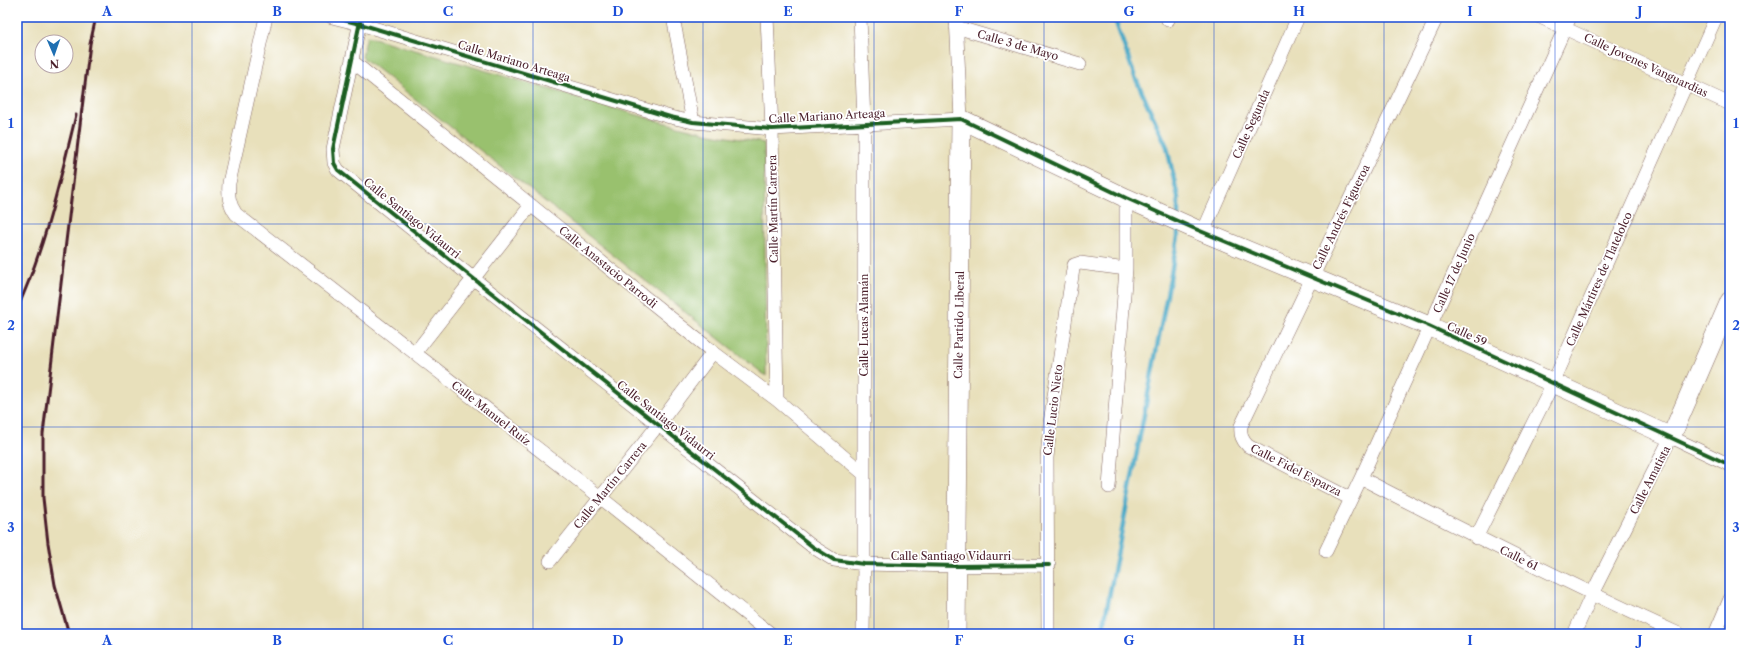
<svg xmlns="http://www.w3.org/2000/svg" width="1747" height="651" viewBox="0 0 1747 651" font-family="'Libre Caslon Text',serif">
<rect width="100%" height="100%" fill="#fff"/>
<filter id="ink" filterUnits="userSpaceOnUse"><feTurbulence type="fractalNoise" baseFrequency=".025" numOctaves="2"/><feDisplacementMap in="SourceGraphic" scale="8" xChannelSelector="R" yChannelSelector="G"/><feConvolveMatrix kernelMatrix="1 2 1 2 8 2 1 2 1" color-interpolation-filters="sRGB"/></filter>
<filter id="wash" filterUnits="userSpaceOnUse"><feTurbulence type="fractalNoise" baseFrequency=".012" numOctaves="4" result="noise"/><feDisplacementMap in="SourceGraphic" scale="16" xChannelSelector="R" yChannelSelector="G"/><feGaussianBlur stdDeviation="0.9" result="paint"/><feColorMatrix in="noise" values="0 0 0 0 0 0 0 0 0 0 0 0 0 0 0 0 0 1.4 0 .05"/><feComposite in="paint" operator="in"/></filter>
<g filter="url(#wash)">
<rect width="100%" height="100%" fill="#e8e0bb"/>
<path fill="#99c16e" stroke="#72704c" d="M 367,36 L 658,121 L 710,134 L 764,143 L 766,376 L 362,57 Z"/>
<g fill="none" stroke-linecap="round" stroke-linejoin="round">
<path stroke="#46a7c5" stroke-width="4.5" d="M 1114,17 L 1135,77 L 1167,147 L 1178,198 L 1178,216
M 1102,634 L 1178,237 L 1178,227"/>
</g>
</g>
<g filter="url(#ink)">
<g fill="none" stroke-linecap="round" stroke-linejoin="round">
<g stroke="#81635d" stroke-width="14">
<path id="street" d="M 266,17 L 229,183 C 228,196 229,204 236,214 L 600,497 L 771,634
M 332,17 L 360,24 L 670,117 L 693,122 L 772,129 L 961,119 L 956,17
M 361,17 L 333,149 L 334,163 L 338,170 L 474,279 L 813,547 L 834,560 L 864,564 L 956,566 L 1049,565
M 673,17 L 693,122
M 767,17 L 772,129 L 777,400
M 860,17 L 864,123 L 864,564 L 863,634
M 1540,17 L 1730,104
M 1168,20 L 1169,17
M 956,27 L 1080,64
M 352,61 L 713,352 L 777,400 L 864,474
M 1203,232 L 1298,17
M 415,353 L 531,205
M 1361,478 C 1466,532 1571,585 1679,634
M 1109,487 L 1126,269 L 1126,198
M 1351,499 L 1248,446 C 1242,440 1240,435 1241,426 L 1437,17
M 1476,538 L 1553,383 L 1716,17
M 1326,551 L 1361,478 L 1570,17
M 550,561 L 658,425 L 713,352
M 1048,634 L 1047,458 L 1050,423 L 1073,269 L 1074,265 L 1080,263 L 1126,269
M 1574,634 L 1592,594 L 1671,437 L 1730,465
M 1715,634 L 1730,599"/>
</g>
<g stroke="#81635d" stroke-width="20">
<path id="secondary" d="M 956,634 L 961,119 L 1126,198 L 1193,228 L 1429,326 L 1671,437 L 1730,301"/>
</g>
<use href="#street" stroke="#fff" stroke-width="13"/>
<use href="#secondary" stroke="#fff" stroke-width="19"/>
<path stroke="#4a1f2b" stroke-width="3" d="M 17,309 C 45,248 60,180 76,115
M 69,634 L 55,585 L 48,543 L 43,498 L 43,434 L 82,108 L 90,44 L 96,17"/>
<g stroke="#fff" stroke-width="6">
<path id="cycleway" d="M 332,17 L 360,24 L 670,117 L 693,122 L 772,129 L 961,119 L 1126,198 L 1193,228 L 1429,326 L 1730,465
M 361,17 L 333,149 L 334,163 L 338,170 L 474,279 L 813,547 L 834,560 L 864,564 L 956,566 L 1049,565"/>
</g>
<use href="#cycleway" stroke="#1b5e20" stroke-width="4"/>
</g>
</g>
<path fill="none" stroke="#1d4ed8" stroke-width="1" stroke-opacity="0.55" d="M 192,17 L 192,634M 363,17 L 363,634M 533,17 L 533,634M 703,17 L 703,634M 874,17 L 874,634M 1044,17 L 1044,634M 1214,17 L 1214,634M 1384,17 L 1384,634M 1555,17 L 1555,634M 17,224 L 1730,224M 17,427 L 1730,427"/>
<g text-anchor="middle" dominant-baseline="central" stroke-width="3.5" stroke-linejoin="round" paint-order="stroke">
<g font-size="11" fill="#4a1f2b" stroke="#fff">
<text transform="translate(1018 45) rotate(16)">Calle 3 de Mayo</text>
<text transform="translate(514 61) rotate(17)">Calle Mariano Arteaga</text>
<text transform="translate(1646 65) rotate(25)">Calle Jovenes Vanguardias</text>
<text transform="translate(827 116) rotate(-3)">Calle Mariano Arteaga</text>
<text transform="translate(1251 124) rotate(-66)">Calle Segunda</text>
<text transform="translate(773 209) rotate(-91)">Calle Martín Carrera</text>
<text transform="translate(1341 217) rotate(-64)">Calle Andrés Figueroa</text>
<text transform="translate(412 218) rotate(39)">Calle Santiago Vidaurri</text>
<text transform="translate(608 267) rotate(39)">Calle Anastacio Parrodi</text>
<text transform="translate(1454 273) rotate(-66)">Calle 17 de Junio</text>
<text transform="translate(1599 279) rotate(-66)">Calle Mártires de Tlatelolco</text>
<text transform="translate(864 325) rotate(-90)">Calle Lucas Alamán</text>
<text transform="translate(959 325) rotate(-89)">Calle Partido Liberal</text>
<text transform="translate(1467 334) rotate(25)">Calle 59</text>
<text transform="translate(1053 410) rotate(-83)">Calle Lucio Nieto</text>
<text transform="translate(491 413) rotate(38)">Calle Manuel Ruíz</text>
<text transform="translate(666 420) rotate(38)">Calle Santiago Vidaurri</text>
<text transform="translate(1296 470) rotate(27)">Calle Fidel Esparza</text>
<text transform="translate(1650 480) rotate(-63)">Calle Amatista</text>
<text transform="translate(610 485) rotate(-51)">Calle Martín Carrera</text>
<text x="951" y="556">Calle Santiago Vidaurri</text>
<text transform="translate(1519 558) rotate(26)">Calle 61</text>
</g>
</g>
<rect width="1747" height="651" fill="none" stroke="#fff" stroke-width="44"/>
<g transform="translate(54 54) rotate(178)"><circle r="19" fill="#ffffff" stroke="#b7a5aa"/>
<path d="M0-3L7 15L0 10L-7 15Z" fill="#1f6fb2"/>
<text y="-6" font-size="11" font-weight="bold" text-anchor="middle" fill="#4a1f2b">N</text>
</g>
<rect x="22" y="22" width="1703" height="607" fill="none" stroke="#1d4ed8" stroke-width="1.5"/>
<g font-size="13" text-anchor="middle" font-weight="bold" fill="#1d4ed8">
<text x="107" y="16">A</text>
<text x="277" y="16">B</text>
<text x="448" y="16">C</text>
<text x="618" y="16">D</text>
<text x="788" y="16">E</text>
<text x="959" y="16">F</text>
<text x="1129" y="16">G</text>
<text x="1299" y="16">H</text>
<text x="1470" y="16">I</text>
<text x="1640" y="16">J</text>
<text x="11" y="128">1</text>
<text x="1736" y="128">1</text>
<text x="11" y="330">2</text>
<text x="1736" y="330">2</text>
<text x="11" y="532">3</text>
<text x="1736" y="532">3</text>
<text x="107" y="645">A</text>
<text x="277" y="645">B</text>
<text x="448" y="645">C</text>
<text x="618" y="645">D</text>
<text x="788" y="645">E</text>
<text x="959" y="645">F</text>
<text x="1129" y="645">G</text>
<text x="1299" y="645">H</text>
<text x="1470" y="645">I</text>
<text x="1640" y="645">J</text>
</g>
</svg>
